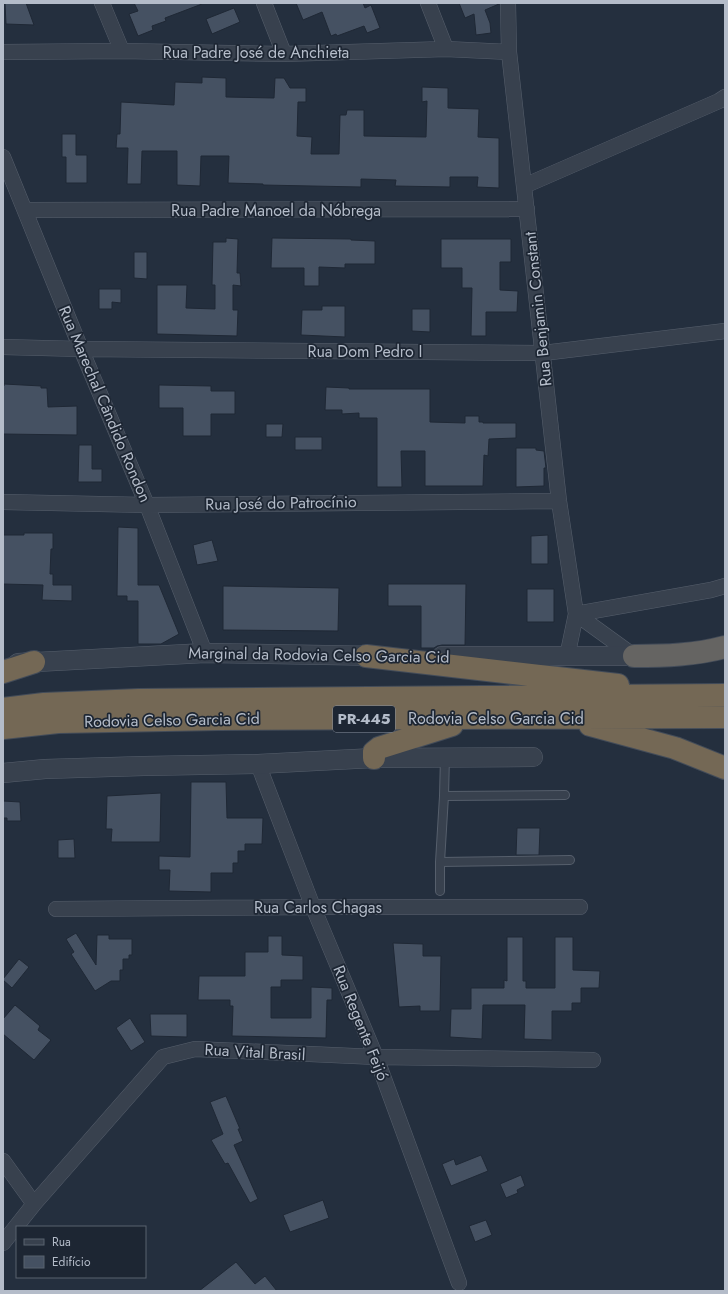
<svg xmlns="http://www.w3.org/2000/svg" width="728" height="1294" viewBox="0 0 728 1294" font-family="Jost,sans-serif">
<rect width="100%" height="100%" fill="#242f3e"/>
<path fill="#455162" stroke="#1f2835" d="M 5,3 L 26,3 L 34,25 L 6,24 Z
M 134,3 L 202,3 L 202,4 L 165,18 L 166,21 L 152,26 L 153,30 L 138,36 L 129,14 L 138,11 Z
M 296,3 L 363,3 L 365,8 L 371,5 L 380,28 L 367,33 L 364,26 L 337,36 L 336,34 L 331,36 L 322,12 L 303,20 Z
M 459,3 L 499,3 L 499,4 L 485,10 L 490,23 L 491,33 L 476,35 L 474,14 L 465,18 Z
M 234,8 L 240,22 L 212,34 L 206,19 Z
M 202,77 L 226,78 L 226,97 L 274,98 L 275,78 L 284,78 L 290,88 L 306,88 L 306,102 L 298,102 L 297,136 L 312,137 L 311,154 L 339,154 L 340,115 L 346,115 L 347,110 L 364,110 L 364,136 L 426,137 L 427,101 L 422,102 L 422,87 L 448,88 L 448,108 L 479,109 L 478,137 L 499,138 L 499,188 L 477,187 L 478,177 L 450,177 L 450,187 L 395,186 L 396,180 L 361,179 L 361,187 L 263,185 L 263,184 L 228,183 L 229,156 L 201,156 L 200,186 L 177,185 L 177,151 L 142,151 L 141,184 L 127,184 L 128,148 L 116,148 L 117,134 L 120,134 L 121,102 L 174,105 L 175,82 L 202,83 Z
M 62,134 L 76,134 L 76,155 L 87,155 L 87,183 L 66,183 L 66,157 L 62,157 Z
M 226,238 L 238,239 L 237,273 L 240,273 L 241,286 L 233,285 L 233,310 L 238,310 L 237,336 L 157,334 L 157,285 L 187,285 L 186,308 L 215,309 L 215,285 L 212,285 L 213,242 L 226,242 Z
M 272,238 L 351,239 L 351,240 L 375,241 L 375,264 L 345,264 L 345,268 L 319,267 L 319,286 L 304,286 L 304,268 L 271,268 Z
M 441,239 L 511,239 L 511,262 L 500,262 L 500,290 L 518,291 L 517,312 L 486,312 L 486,336 L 471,336 L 472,288 L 462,288 L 462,268 L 441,268 Z
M 134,252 L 147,252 L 147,279 L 134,278 Z
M 99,289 L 121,289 L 121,303 L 112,302 L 112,309 L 99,309 Z
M 322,306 L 345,306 L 345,337 L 301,335 L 302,310 L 322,310 Z
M 412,309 L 430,309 L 430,332 L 412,331 Z
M 4,384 L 41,386 L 41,388 L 47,388 L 48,407 L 77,406 L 77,435 L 3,434 L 3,386 L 4,386 Z
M 159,385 L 211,386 L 211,391 L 235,391 L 235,414 L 211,414 L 211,436 L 183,436 L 183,408 L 159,408 Z
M 326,387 L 349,388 L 349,389 L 430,389 L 430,422 L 465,423 L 465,416 L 479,416 L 479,422 L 483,422 L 483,423 L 516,423 L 516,438 L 489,439 L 488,456 L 484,455 L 483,486 L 425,486 L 425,451 L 401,451 L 402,487 L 377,487 L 377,418 L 359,418 L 359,413 L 342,414 L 342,410 L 325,410 Z
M 266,424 L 283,424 L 282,437 L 266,437 Z
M 295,437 L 322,437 L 322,450 L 295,450 Z
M 79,445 L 92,445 L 92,469 L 102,469 L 102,482 L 78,482 Z
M 516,448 L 536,448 L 536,450 L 544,451 L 546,468 L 544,468 L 544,486 L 516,487 Z
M 118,527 L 138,528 L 138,585 L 159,585 L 179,634 L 161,644 L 138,644 L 138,601 L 127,601 L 127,596 L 117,596 Z
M 24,533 L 53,533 L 53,549 L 51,549 L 50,574 L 53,574 L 53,585 L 72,585 L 72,601 L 42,600 L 43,585 L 3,584 L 3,535 L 24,535 Z
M 548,535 L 548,564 L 531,564 L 531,536 Z
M 212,540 L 218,561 L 197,565 L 193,545 Z
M 388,584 L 466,584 L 465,645 L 442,645 L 437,646 L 434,648 L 421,648 L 421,606 L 388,606 Z
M 223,586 L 339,588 L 338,631 L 223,630 Z
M 527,589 L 554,589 L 554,622 L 527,622 Z
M 191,782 L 226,782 L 227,818 L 263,818 L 262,844 L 245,844 L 245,851 L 238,851 L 238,863 L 233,863 L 233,873 L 211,873 L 211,892 L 169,891 L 170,870 L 159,870 L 159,856 L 190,857 Z
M 161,793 L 160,842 L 111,842 L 112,829 L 106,829 L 107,796 Z
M 3,801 L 20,802 L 21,821 L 7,821 L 7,818 L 3,818 Z
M 517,828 L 540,828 L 539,855 L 516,855 Z
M 74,839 L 75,858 L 58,858 L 58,840 Z
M 76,933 L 96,965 L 97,935 L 109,935 L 109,939 L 132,939 L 132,955 L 129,955 L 129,959 L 123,959 L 123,970 L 120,970 L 120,981 L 111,981 L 95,991 L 71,954 L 74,952 L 66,939 Z
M 268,936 L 282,936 L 282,955 L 303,956 L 303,980 L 281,980 L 281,987 L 271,987 L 271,1018 L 311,1018 L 311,987 L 332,988 L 332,1000 L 327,1000 L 326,1038 L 232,1036 L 233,1006 L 230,1006 L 230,1000 L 198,1000 L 199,976 L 245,976 L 245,952 L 268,952 Z
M 507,937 L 523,937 L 523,981 L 526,981 L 526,988 L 555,988 L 555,937 L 573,937 L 573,970 L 600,971 L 599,988 L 581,988 L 581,1003 L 572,1003 L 572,1011 L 552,1011 L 552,1040 L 524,1039 L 525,1005 L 483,1005 L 482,1039 L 450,1037 L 451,1009 L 471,1009 L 471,988 L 504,988 L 504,980 L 507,981 Z
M 393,943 L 423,944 L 423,956 L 441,956 L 440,1011 L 420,1011 L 420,1006 L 399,1007 Z
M 19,959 L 29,967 L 12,988 L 3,980 L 3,979 Z
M 15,1005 L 40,1026 L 38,1030 L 51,1040 L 34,1060 L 3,1034 L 3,1019 Z
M 150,1014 L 187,1014 L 187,1037 L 151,1036 Z
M 130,1018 L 145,1042 L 131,1051 L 116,1028 Z
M 226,1096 L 240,1129 L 238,1129 L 243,1141 L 234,1145 L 258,1199 L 250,1203 L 228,1163 L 225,1164 L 211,1140 L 223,1134 L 210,1102 Z
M 481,1155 L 488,1171 L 451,1186 L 442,1164 L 454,1159 L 456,1165 Z
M 521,1175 L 525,1186 L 517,1190 L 518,1193 L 506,1198 L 500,1184 Z
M 323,1200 L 329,1218 L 290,1232 L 283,1215 Z
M 486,1220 L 492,1235 L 475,1242 L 469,1226 Z
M 236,1262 L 255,1284 L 265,1276 L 277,1291 L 199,1291 Z"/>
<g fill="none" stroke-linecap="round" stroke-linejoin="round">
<g stroke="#565f6c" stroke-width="10">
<path id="service" d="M 444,796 L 445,757
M 440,862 L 444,796 L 565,795
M 440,891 L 440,862 L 570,860"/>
</g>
<g stroke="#565f6c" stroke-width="16">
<path id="minor" d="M 102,3 L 122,51
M 264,3 L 284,54
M 428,3 L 446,49
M 508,3 L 509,52 L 559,501 L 576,614 L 567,657
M 3,52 L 122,51 L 284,54 L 446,49 L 509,52
M 3,157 L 81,349 L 147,505 L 205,653
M 524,186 L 719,101 L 725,97
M 25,210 L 527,209
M 3,347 L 81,349 L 543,353 L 725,331
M 3,502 L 147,505 L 559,501
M 576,614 L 711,590 L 725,586
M 576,614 L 634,656
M 258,764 L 313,907 L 376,1057 L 459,1283
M 56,909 L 313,907 L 580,907
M 3,1161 L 34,1204
M 3,1243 L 34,1204 L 163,1057 L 195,1049 L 376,1057 L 593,1060"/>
</g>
<g stroke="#565f6c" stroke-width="20">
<path id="tertiary" d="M 442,656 L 634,656
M 18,663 L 205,653 L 381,656
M 3,773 L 45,769 L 144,766 L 258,764 L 374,758 L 533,757"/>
</g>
<g stroke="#434c59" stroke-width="24">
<path id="trunk" d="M 634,656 C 665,656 695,655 725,647"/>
</g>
<g stroke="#434c59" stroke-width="24">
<path id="motorway" d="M 366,656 L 618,685
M 3,672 L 34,662
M 3,709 L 44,704 L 139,700 L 725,695
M 590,725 L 675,748 L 725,768
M 3,728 L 58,722 L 219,719 L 725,717
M 374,758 L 374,752 L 379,748 L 452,725"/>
</g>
<use href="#service" stroke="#38414e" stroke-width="8"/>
<use href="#minor" stroke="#38414e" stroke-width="15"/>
<use href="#tertiary" stroke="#38414e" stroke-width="19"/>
<use href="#trunk" stroke="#656462" stroke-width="22"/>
<use href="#motorway" stroke="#746855" stroke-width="22"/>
</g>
<g text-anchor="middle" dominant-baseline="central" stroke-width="3.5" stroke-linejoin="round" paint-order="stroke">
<rect fill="#1d2633" stroke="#878f9c" stroke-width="1" x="333" y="706" width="62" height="26" rx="3"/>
<g font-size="15" font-weight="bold" fill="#b4bcc9">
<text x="364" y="719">PR-445</text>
</g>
<g font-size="16" fill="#b4bcc9" stroke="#1d2633">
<text x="256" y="52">Rua Padre José de Anchieta</text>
<text x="276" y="210">Rua Padre Manoel da Nóbrega</text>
<text transform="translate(538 309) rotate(-96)">Rua Benjamin Constant</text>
<text x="365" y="351">Rua Dom Pedro I</text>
<text transform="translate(105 404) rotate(67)">Rua Marechal Cândido Rondon</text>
<text transform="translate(281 503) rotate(-1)">Rua José do Patrocínio</text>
<text transform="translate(319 655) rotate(1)">Marginal da Rodovia Celso Garcia Cid</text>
<text x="496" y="718">Rodovia Celso Garcia Cid</text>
<text transform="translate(172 720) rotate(-1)">Rodovia Celso Garcia Cid</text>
<text x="318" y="907">Rua Carlos Chagas</text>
<text transform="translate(361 1023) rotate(68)">Rua Regente Feijó</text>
<text transform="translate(255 1052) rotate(3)">Rua Vital Brasil</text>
</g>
</g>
<rect width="728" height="1294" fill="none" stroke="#b4bcc9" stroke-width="8"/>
<rect x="16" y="1226" width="130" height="52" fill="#1d2633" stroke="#59626f"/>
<rect x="24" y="1239" width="20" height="6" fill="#38414e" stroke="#59626f"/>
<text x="52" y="1246" font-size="12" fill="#b4bcc9">Rua</text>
<rect x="24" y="1256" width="20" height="12" fill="#455162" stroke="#59626f"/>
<text x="52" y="1266" font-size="12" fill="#b4bcc9">Edifício</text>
</svg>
